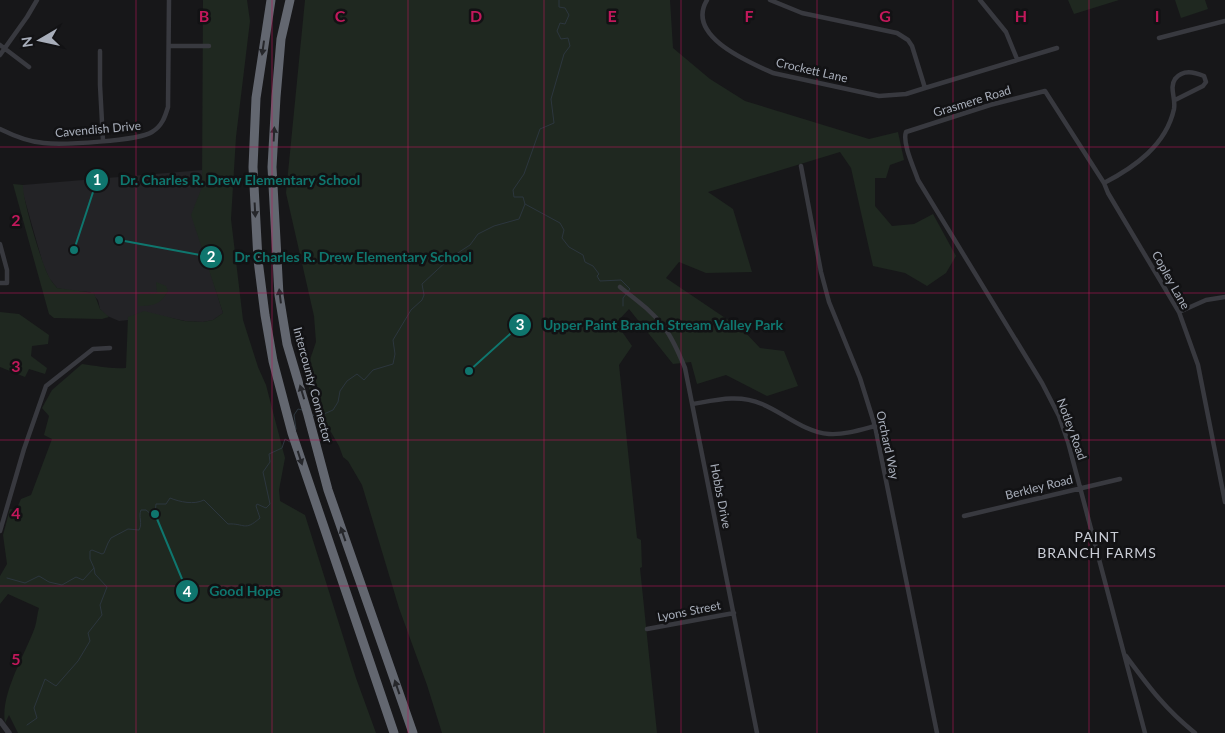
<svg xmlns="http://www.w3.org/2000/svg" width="1225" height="733" viewBox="0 0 1225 733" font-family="Lato,sans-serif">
<rect width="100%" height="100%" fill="#171719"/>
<path fill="#232326" d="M 203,170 L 204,252 L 223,313 L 213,320 L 203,322 L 185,321 L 171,318 L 156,317 L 119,321 L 105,315 L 100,309 L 98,300 L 90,292 L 71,291 L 57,288 L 49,278 L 43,264 L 22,190 L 23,185 Z"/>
<path fill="#1f2820" d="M 203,0 L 247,0 L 250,21 L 236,137 L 231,219 L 243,320 L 258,367 L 266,385 L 285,458 L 279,490 L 280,501 L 305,515 L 356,678 L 376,733 L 18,733 L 9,715 L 5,723 C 0,694 25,655 35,627 C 37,621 37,614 39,608 L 8,594 L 0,604 L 0,576 L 7,564 L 3,535 L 10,509 L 16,510 L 21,499 L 31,495 L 52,439 L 44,435 L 49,416 L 42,408 L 52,390 L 82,364 C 99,366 108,369 126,368 L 128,317 L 144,311 L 184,321 L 203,322 L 213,320 L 223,313 L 191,215 L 202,187 Z
M 305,0 L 670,0 L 673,48 L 710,79 L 745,101 L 869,139 L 898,132 L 904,160 L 890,165 L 886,178 L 875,178 L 875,206 L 892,226 L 914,224 L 933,214 L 956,256 L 946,273 L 927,286 L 905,273 L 873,266 L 851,168 L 840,152 L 708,192 L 733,209 L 752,272 L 706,273 L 679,262 L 666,278 L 743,330 L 760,348 L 784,351 L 798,386 L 767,396 L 726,375 L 697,384 L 691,362 L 673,364 L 629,309 L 616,323 L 632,346 L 619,365 L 637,538 L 641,540 L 642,567 L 640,568 L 657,733 L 442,733 L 427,685 L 399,608 L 362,485 L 348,461 L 343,457 L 339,446 L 312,399 L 305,374 L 316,342 L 314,316 L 286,193 Z
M 1068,0 L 1119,0 L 1074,14 Z
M 1175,0 L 1205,0 L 1208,9 L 1181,18 Z
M 13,184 L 23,185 C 22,198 41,261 48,275 C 50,280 54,284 57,288 L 94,293 L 100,309 L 109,317 L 102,319 L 54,318 L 49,314 Z
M 156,282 L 166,286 L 168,291 C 161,305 152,306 138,306 L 138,294 L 157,293 Z
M 0,312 L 19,314 L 49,335 L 48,344 L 32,346 L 31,356 L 47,368 L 45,374 L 29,369 L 25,377 L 0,367 Z"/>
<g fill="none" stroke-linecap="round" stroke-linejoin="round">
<path stroke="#2c363e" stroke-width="1" d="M 525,204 L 560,223 L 564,230 L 562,238 L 569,247 L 583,255 L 585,262 L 593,266 L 599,274 L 597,276 L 600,281 L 621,280 L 630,289 L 623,298 L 623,306
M 313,415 L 317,417 L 333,410 L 338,402 L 340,391 L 347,381 L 357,374 L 364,380 L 373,370 L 393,364 L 395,354 L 393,340 L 411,310 L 422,300 L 424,295 L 422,284 L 450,258 L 470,245 L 478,234 L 494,226 L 519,219 L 525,204 L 523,197 L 514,197 L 513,190 L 524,174 L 540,129 L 554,123 L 551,99 L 564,54 L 570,46 L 568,38 L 561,39 L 557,31 L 560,23 L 565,24 L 569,15 L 565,8 L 559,7 L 559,0
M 296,429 L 294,415 L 298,409 L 302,410
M 7,578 L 25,583 L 39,576 L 49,582 L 62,585 L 76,577 L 83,580 L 94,568 L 90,559 L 90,551 L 92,550 L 102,554 L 104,553 L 108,543 L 111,538 L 128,529 L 139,530 C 143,523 138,517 141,510 L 146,510 L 152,515 L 155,514 L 156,504 L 166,504 L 170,498 C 180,502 194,505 204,500 L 228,524 C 245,523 244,532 260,518 L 256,506 L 257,504 L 266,508 L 270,504 L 263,472 L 270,462 L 269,454 L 282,448 L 285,439 L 290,442
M 27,725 L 37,718 L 34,708 L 45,679 L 56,686 L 78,661 L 90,641 L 88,633 L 102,615 L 100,605 L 107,587 L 95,574 L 94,568"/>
<path stroke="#38393f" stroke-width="4.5" d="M 707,0 C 685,36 749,62 773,73 L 879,96 L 906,94 L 925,88 L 912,46 L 908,40 L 897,33 L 802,13 L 770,0
M 980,0 L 1006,32 L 1017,59
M 1159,38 L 1225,21
M 0,45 L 29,67
M 169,46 L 209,46
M 100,51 L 100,85 L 103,141
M 0,55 L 27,17 L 37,0
M 925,88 L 1057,48
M 0,129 C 14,136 29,142 44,143 C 63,145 138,141 152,132 C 162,126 165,117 168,107 L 169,0
M 801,166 L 821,272 L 829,302 L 860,378 L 875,426 L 937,733
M 1104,183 C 1135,167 1166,145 1174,109 C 1176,98 1169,88 1175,79 C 1183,69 1194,72 1204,76 L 1206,82 L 1203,86 L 1175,100
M 0,244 L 7,270 L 7,283 L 0,283
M 620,287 C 635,299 651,310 663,326 C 673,338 679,354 685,368 L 757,733
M 1179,312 L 1206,300 L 1225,297
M 693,404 C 716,400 739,394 762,404 C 784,413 804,432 829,434 C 844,435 860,430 875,426
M 964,516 L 1120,479
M 0,531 L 24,449 L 46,386 L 93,349 L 110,348
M 647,629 L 734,613
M 1126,656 C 1149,687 1165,709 1195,733
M 1145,733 L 1068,442 L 1059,416 L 1042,383 L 918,180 C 914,168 902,143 906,132 L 990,105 L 1045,91 L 1104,183 L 1108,193 L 1179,312 L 1198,365 L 1225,502"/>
<path stroke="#38393f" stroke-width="5.5" d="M 0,721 L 9,733"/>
<path stroke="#636770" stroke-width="9" d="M 271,0 L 256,98 L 253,167 L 258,260 L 265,315 L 273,361 L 292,433 L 394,733
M 290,0 L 281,39 L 276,97 L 272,167 L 279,295 L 287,344 L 308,415 L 328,490 L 413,733"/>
</g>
<defs><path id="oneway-solid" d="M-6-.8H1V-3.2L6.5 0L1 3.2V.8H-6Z" transform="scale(1.25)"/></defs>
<g fill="#26272b">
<use href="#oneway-solid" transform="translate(263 48) rotate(98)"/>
<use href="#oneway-solid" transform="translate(274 134) rotate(-87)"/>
<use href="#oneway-solid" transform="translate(255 210) rotate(87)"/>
<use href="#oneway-solid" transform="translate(280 296) rotate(-97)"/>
<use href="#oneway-solid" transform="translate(302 392) rotate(-107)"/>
<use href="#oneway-solid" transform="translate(300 458) rotate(72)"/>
<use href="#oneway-solid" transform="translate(343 534) rotate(-109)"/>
<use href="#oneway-solid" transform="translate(397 687) rotate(-109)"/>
</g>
<path fill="none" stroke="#c2185b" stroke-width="1" stroke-opacity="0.55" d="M 136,0 L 136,733M 272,0 L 272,733M 408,0 L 408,733M 544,0 L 544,733M 681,0 L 681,733M 817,0 L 817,733M 953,0 L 953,733M 1089,0 L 1089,733M 0,147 L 1225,147M 0,293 L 1225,293M 0,440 L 1225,440M 0,586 L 1225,586"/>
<g text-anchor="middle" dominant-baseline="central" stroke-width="5" stroke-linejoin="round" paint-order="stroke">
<g font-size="12" fill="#a8aeba" stroke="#121214">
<text transform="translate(812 70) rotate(13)">Crockett Lane</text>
<text transform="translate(972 101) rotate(-17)">Grasmere Road</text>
<text transform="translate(98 129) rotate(-5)">Cavendish Drive</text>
<text transform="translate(1171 280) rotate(61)">Copley Lane</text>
<text transform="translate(313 385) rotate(75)">Intercounty Connector</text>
<text transform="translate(1072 429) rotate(70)">Notley Road</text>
<text transform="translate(888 445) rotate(78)">Orchard Way</text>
<text transform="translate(1039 487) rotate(-14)">Berkley Road</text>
<text transform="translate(721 496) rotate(79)">Hobbs Drive</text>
<text transform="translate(689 611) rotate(-11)">Lyons Street</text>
</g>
<g font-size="14" letter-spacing="1" fill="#cacdd6" stroke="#121214">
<text x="1097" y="536">PAINT<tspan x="1097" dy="16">BRANCH FARMS</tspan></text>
</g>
</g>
<g font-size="16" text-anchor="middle" font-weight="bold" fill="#c2185b" stroke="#121214" stroke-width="5" stroke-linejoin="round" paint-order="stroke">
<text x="204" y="22">B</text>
<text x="340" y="22">C</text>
<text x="476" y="22">D</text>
<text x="612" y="22">E</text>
<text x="749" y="22">F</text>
<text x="885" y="22">G</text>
<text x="1021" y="22">H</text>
<text x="1157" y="22">I</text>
<text x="16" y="226">2</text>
<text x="16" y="372">3</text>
<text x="16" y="519">4</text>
<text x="16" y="665">5</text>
</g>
<path fill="none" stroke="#0f766e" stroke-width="2" d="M74 250L97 180M119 240L211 257M469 371L520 325M155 514L187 591"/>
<g fill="#0f766e" stroke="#121214" stroke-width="2">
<circle cx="74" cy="250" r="5"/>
<circle cx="119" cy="240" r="5"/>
<circle cx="469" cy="371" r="5"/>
<circle cx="155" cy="514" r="5"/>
<circle cx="97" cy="180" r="12"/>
<circle cx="211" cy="257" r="12"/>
<circle cx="520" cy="325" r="12"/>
<circle cx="187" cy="591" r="12"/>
</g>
<g font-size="15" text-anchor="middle" font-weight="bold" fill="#fff">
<text x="97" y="185">1</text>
<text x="211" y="262">2</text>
<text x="520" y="330">3</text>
<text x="187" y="597">4</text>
</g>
<g font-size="14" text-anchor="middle" font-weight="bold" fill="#0f766e" stroke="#121214" stroke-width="5" stroke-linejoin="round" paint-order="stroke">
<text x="240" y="185">Dr. Charles R. Drew Elementary School</text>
<text x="353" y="262">Dr Charles R. Drew Elementary School</text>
<text x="663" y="330">Upper Paint Branch Stream Valley Park</text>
<text x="245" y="596">Good Hope</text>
</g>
<g transform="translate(40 40) rotate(261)" stroke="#121214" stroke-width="4" paint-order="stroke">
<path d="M0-4L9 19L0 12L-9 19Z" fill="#a8aeba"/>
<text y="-8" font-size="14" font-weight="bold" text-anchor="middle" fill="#a8aeba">N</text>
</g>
</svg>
